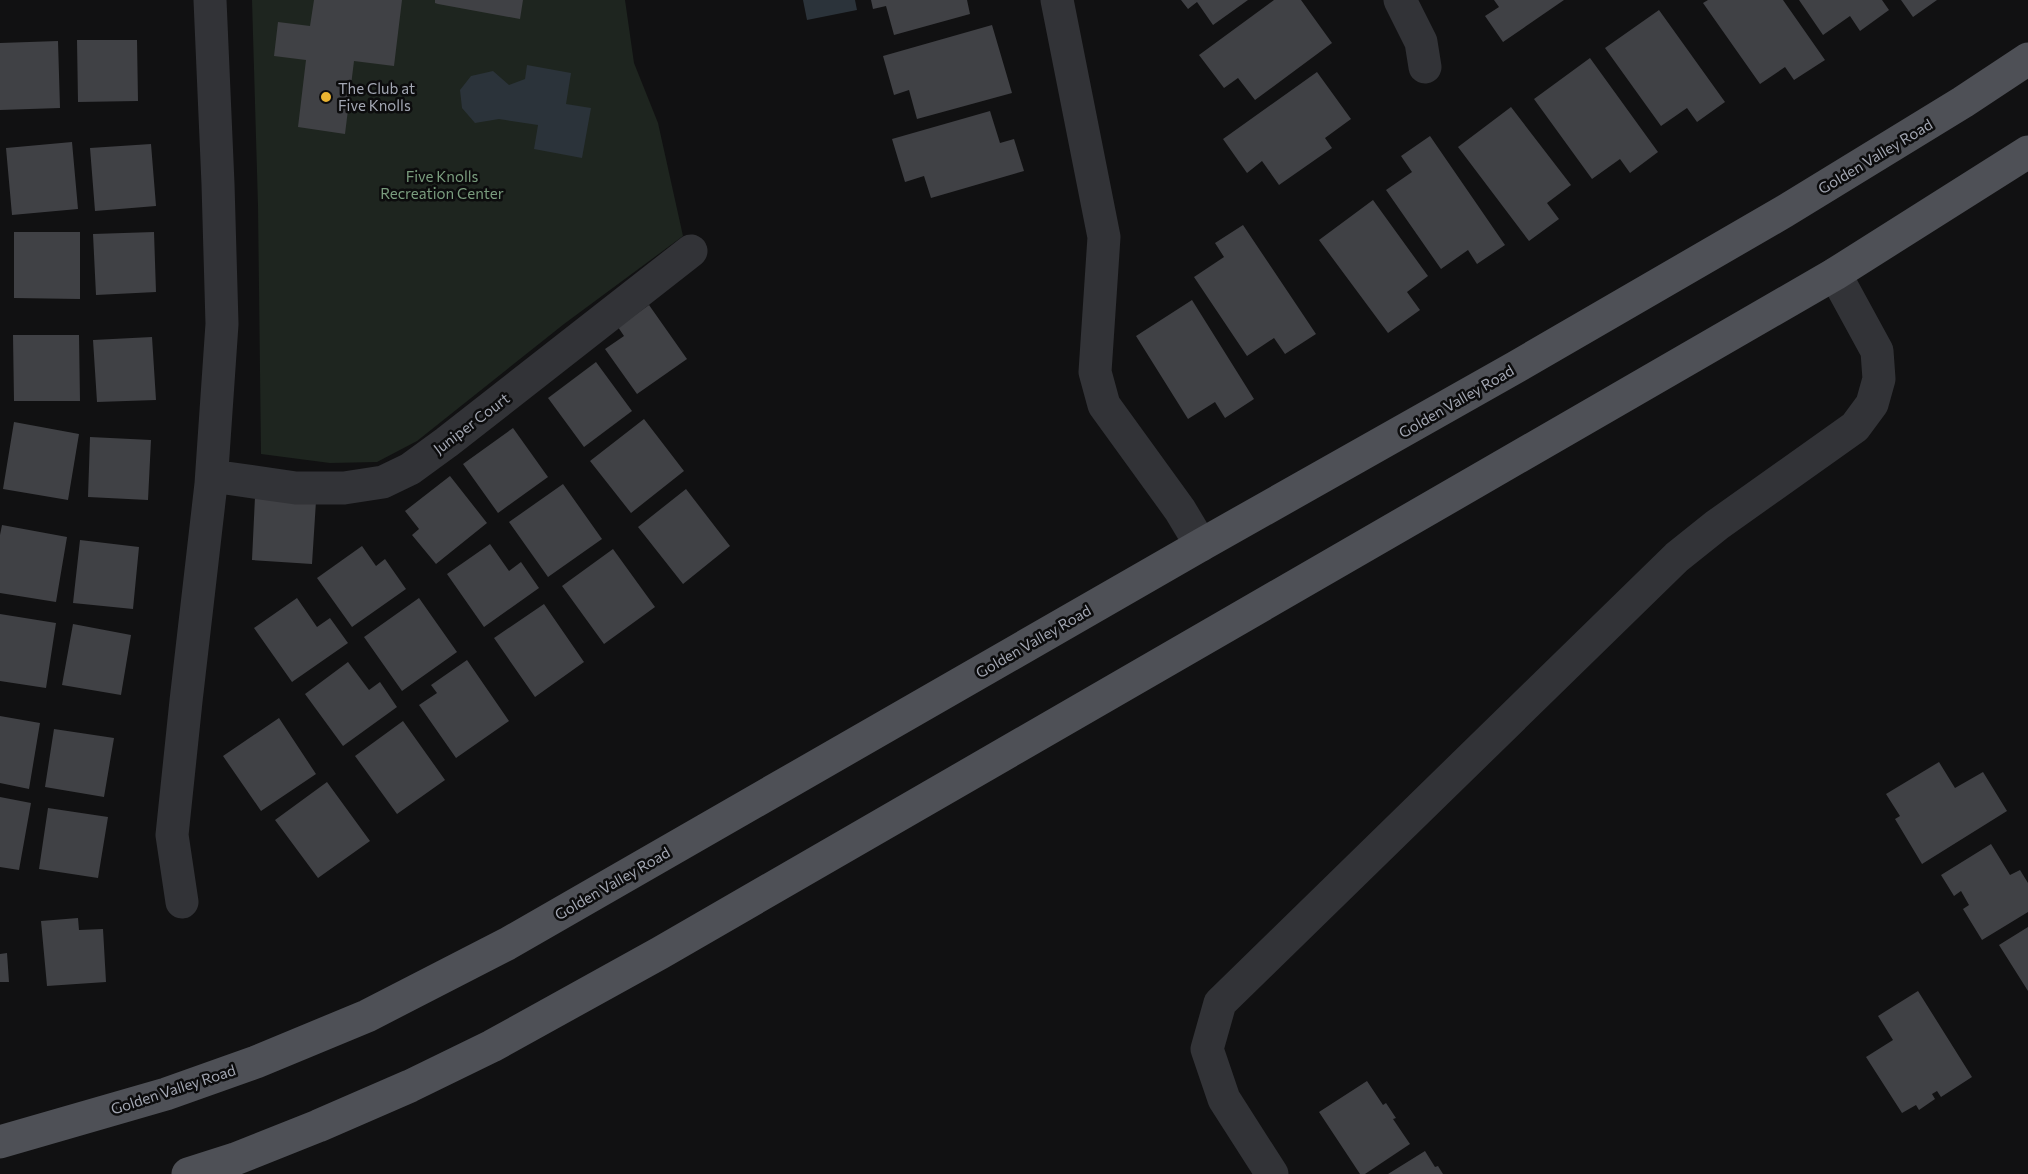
<svg xmlns="http://www.w3.org/2000/svg" width="2028" height="1174" viewBox="0 0 2028 1174" font-family="Commissioner,sans-serif">
<rect width="100%" height="100%" fill="#111112"/>
<path fill="#1e251f" d="M 252,0 L 625,0 L 634,63 L 658,123 L 683,236 L 564,324 L 417,441 L 377,462 L 330,463 L 261,454 L 258,206 Z"/>
<path fill="#2b333a" d="M 803,0 L 855,0 L 857,10 L 807,20 Z
M 527,65 L 571,73 L 566,104 L 591,108 L 582,158 L 534,149 L 538,125 L 499,119 L 475,123 L 462,108 L 460,90 L 471,76 L 493,71 L 509,85 L 525,79 Z"/>
<path fill="#404145" d="M 314,0 L 402,0 L 394,66 L 354,61 L 345,134 L 298,127 L 306,60 L 274,56 L 278,22 L 310,26 Z
M 435,0 L 523,0 L 520,19 L 438,4 L 435,3 Z
M 871,0 L 967,0 L 970,14 L 894,35 L 886,6 L 873,9 Z
M 1181,0 L 1248,0 L 1213,25 L 1197,2 L 1188,9 Z
M 1274,0 L 1301,0 L 1332,43 L 1255,100 L 1238,78 L 1224,88 L 1199,55 Z
M 1494,0 L 1564,0 L 1503,42 L 1485,16 L 1499,7 Z
M 1708,0 L 1783,0 L 1825,60 L 1794,80 L 1785,67 L 1760,84 L 1703,3 Z
M 1799,0 L 1882,0 L 1889,10 L 1860,31 L 1850,16 L 1823,35 Z
M 1901,0 L 1937,0 L 1913,17 Z
M 1659,10 L 1725,102 L 1697,122 L 1687,108 L 1661,126 L 1605,48 Z
M 992,25 L 1012,93 L 917,119 L 909,90 L 894,95 L 883,56 Z
M 77,40 L 137,40 L 138,101 L 78,102 Z
M 58,41 L 60,108 L 0,110 L 0,43 Z
M 1590,58 L 1658,152 L 1630,173 L 1620,159 L 1592,179 L 1534,99 Z
M 1317,72 L 1351,119 L 1325,138 L 1332,148 L 1279,185 L 1262,161 L 1247,173 L 1223,139 Z
M 1511,107 L 1571,185 L 1547,203 L 1559,219 L 1529,241 L 1458,147 Z
M 990,111 L 1000,143 L 1014,139 L 1024,171 L 931,198 L 924,176 L 905,182 L 892,139 Z
M 1430,136 L 1505,245 L 1477,264 L 1468,250 L 1441,269 L 1386,190 L 1412,172 L 1401,156 Z
M 72,142 L 78,209 L 12,215 L 6,148 Z
M 151,144 L 156,206 L 95,211 L 90,148 Z
M 1373,200 L 1428,276 L 1407,292 L 1420,310 L 1388,333 L 1319,240 Z
M 1243,225 L 1316,334 L 1285,354 L 1274,338 L 1247,356 L 1194,277 L 1224,257 L 1215,243 Z
M 14,232 L 80,232 L 80,299 L 14,298 Z
M 154,232 L 156,292 L 96,295 L 93,234 Z
M 1192,300 L 1254,399 L 1225,418 L 1215,402 L 1188,419 L 1136,336 Z
M 649,305 L 687,359 L 637,394 L 605,349 L 624,336 L 618,327 Z
M 13,335 L 79,335 L 80,401 L 14,401 Z
M 152,337 L 156,400 L 97,402 L 93,340 Z
M 596,362 L 632,411 L 584,447 L 548,398 Z
M 644,419 L 684,471 L 631,513 L 590,461 Z
M 14,422 L 79,434 L 68,500 L 3,489 Z
M 513,428 L 548,477 L 498,513 L 463,464 Z
M 90,437 L 151,440 L 148,500 L 88,497 Z
M 450,476 L 487,523 L 436,564 L 412,535 L 419,529 L 405,511 Z
M 563,484 L 602,539 L 548,577 L 509,522 Z
M 686,489 L 730,546 L 683,584 L 638,527 Z
M 255,497 L 316,501 L 312,564 L 252,560 Z
M 2,525 L 67,537 L 56,602 L 0,593 L 0,535 Z
M 80,540 L 139,547 L 133,609 L 73,603 Z
M 490,544 L 509,571 L 521,562 L 539,588 L 484,627 L 447,574 Z
M 362,546 L 376,566 L 385,559 L 406,589 L 352,627 L 317,578 Z
M 613,549 L 655,607 L 604,644 L 562,586 Z
M 297,598 L 317,627 L 330,618 L 348,643 L 292,682 L 254,628 Z
M 419,598 L 457,652 L 402,691 L 364,637 Z
M 544,604 L 584,662 L 535,697 L 494,638 Z
M 0,614 L 56,623 L 46,688 L 0,681 Z
M 73,624 L 131,635 L 121,695 L 62,685 Z
M 467,660 L 509,721 L 456,758 L 419,705 L 437,693 L 431,685 Z
M 348,662 L 369,690 L 380,682 L 397,707 L 343,746 L 305,694 Z
M 0,716 L 40,723 L 29,789 L 0,783 Z
M 279,718 L 316,774 L 261,811 L 223,756 Z
M 403,721 L 445,780 L 397,814 L 355,756 Z
M 54,729 L 114,738 L 104,797 L 45,787 Z
M 1939,762 L 1955,788 L 1983,772 L 2007,811 L 1922,864 L 1895,819 L 1900,816 L 1886,794 Z
M 327,782 L 370,841 L 318,878 L 275,820 Z
M 0,797 L 31,803 L 19,870 L 0,867 Z
M 48,808 L 108,817 L 98,878 L 39,869 Z
M 1991,844 L 2010,875 L 2020,870 L 2028,883 L 2028,912 L 1982,940 L 1963,909 L 1969,905 L 1961,891 L 1954,896 L 1941,875 Z
M 78,918 L 79,930 L 103,929 L 106,982 L 47,986 L 41,921 Z
M 2028,927 L 2028,991 L 1999,945 Z
M 7,953 L 9,982 L 0,982 L 0,954 Z
M 1918,991 L 1972,1077 L 1941,1097 L 1937,1091 L 1932,1094 L 1935,1099 L 1919,1110 L 1916,1105 L 1902,1113 L 1866,1057 L 1893,1040 L 1878,1016 Z
M 1367,1081 L 1383,1105 L 1386,1103 L 1396,1118 L 1393,1119 L 1410,1144 L 1365,1174 L 1360,1174 L 1319,1112 Z
M 1425,1151 L 1435,1167 L 1438,1166 L 1443,1174 L 1388,1174 Z"/>
<g fill="none" stroke-linecap="round" stroke-linejoin="round">
<path stroke="#323337" stroke-width="33" d="M 1057,0 L 1104,237 L 1095,372 L 1104,405 L 1180,510 L 1201,545
M 1400,0 L 1421,42 L 1425,67
M 212,476 L 296,488 L 344,488 L 383,482 L 410,469 L 447,442 L 691,251
M 182,902 L 172,835 L 186,701 L 211,484 L 222,324 L 218,184 L 210,0
M 1272,1174 L 1224,1099 L 1207,1049 L 1220,1003 L 1677,557 L 1717,525 L 1855,427 L 1872,404 L 1879,379 L 1877,351 L 1835,274"/>
<path stroke="#4e5056" stroke-width="33" d="M 0,1142 L 166,1094 L 256,1062 L 367,1016 L 507,944 L 1201,545 L 1516,367 L 1785,211 L 1963,102 L 2028,59
M 188,1174 L 235,1159 L 318,1126 L 410,1086 L 492,1046 L 660,953 L 1835,274 L 2028,152"/>
</g>
<circle fill="#eab331" stroke="#0c0c0d" stroke-width="2" cx="326" cy="97" r="6"/>
<g text-anchor="middle" dominant-baseline="central" stroke-width="5" stroke-linejoin="round" paint-order="stroke">
<g font-size="15" fill="#a3a7b3" stroke="#0c0c0d" text-anchor="start">
<text x="338" y="88">The Club at<tspan x="338" dy="17">Five Knolls</tspan></text>
</g>
<g font-size="15" fill="#a3a7b3" stroke="#0c0c0d">
<text transform="translate(1875 156) rotate(-31)">Golden Valley Road</text>
<text transform="translate(1456 401) rotate(-30)">Golden Valley Road</text>
<text transform="translate(471 423) rotate(-37)">Juniper Court</text>
<text transform="translate(1033 641) rotate(-30)">Golden Valley Road</text>
<text transform="translate(612 883) rotate(-30)">Golden Valley Road</text>
<text transform="translate(173 1089) rotate(-18)">Golden Valley Road</text>
</g>
<g font-size="15" fill="#7a9d7e" stroke="#0c0c0d">
<text x="442" y="176">Five Knolls<tspan x="442" dy="17">Recreation Center</tspan></text>
</g>
</g>
</svg>
